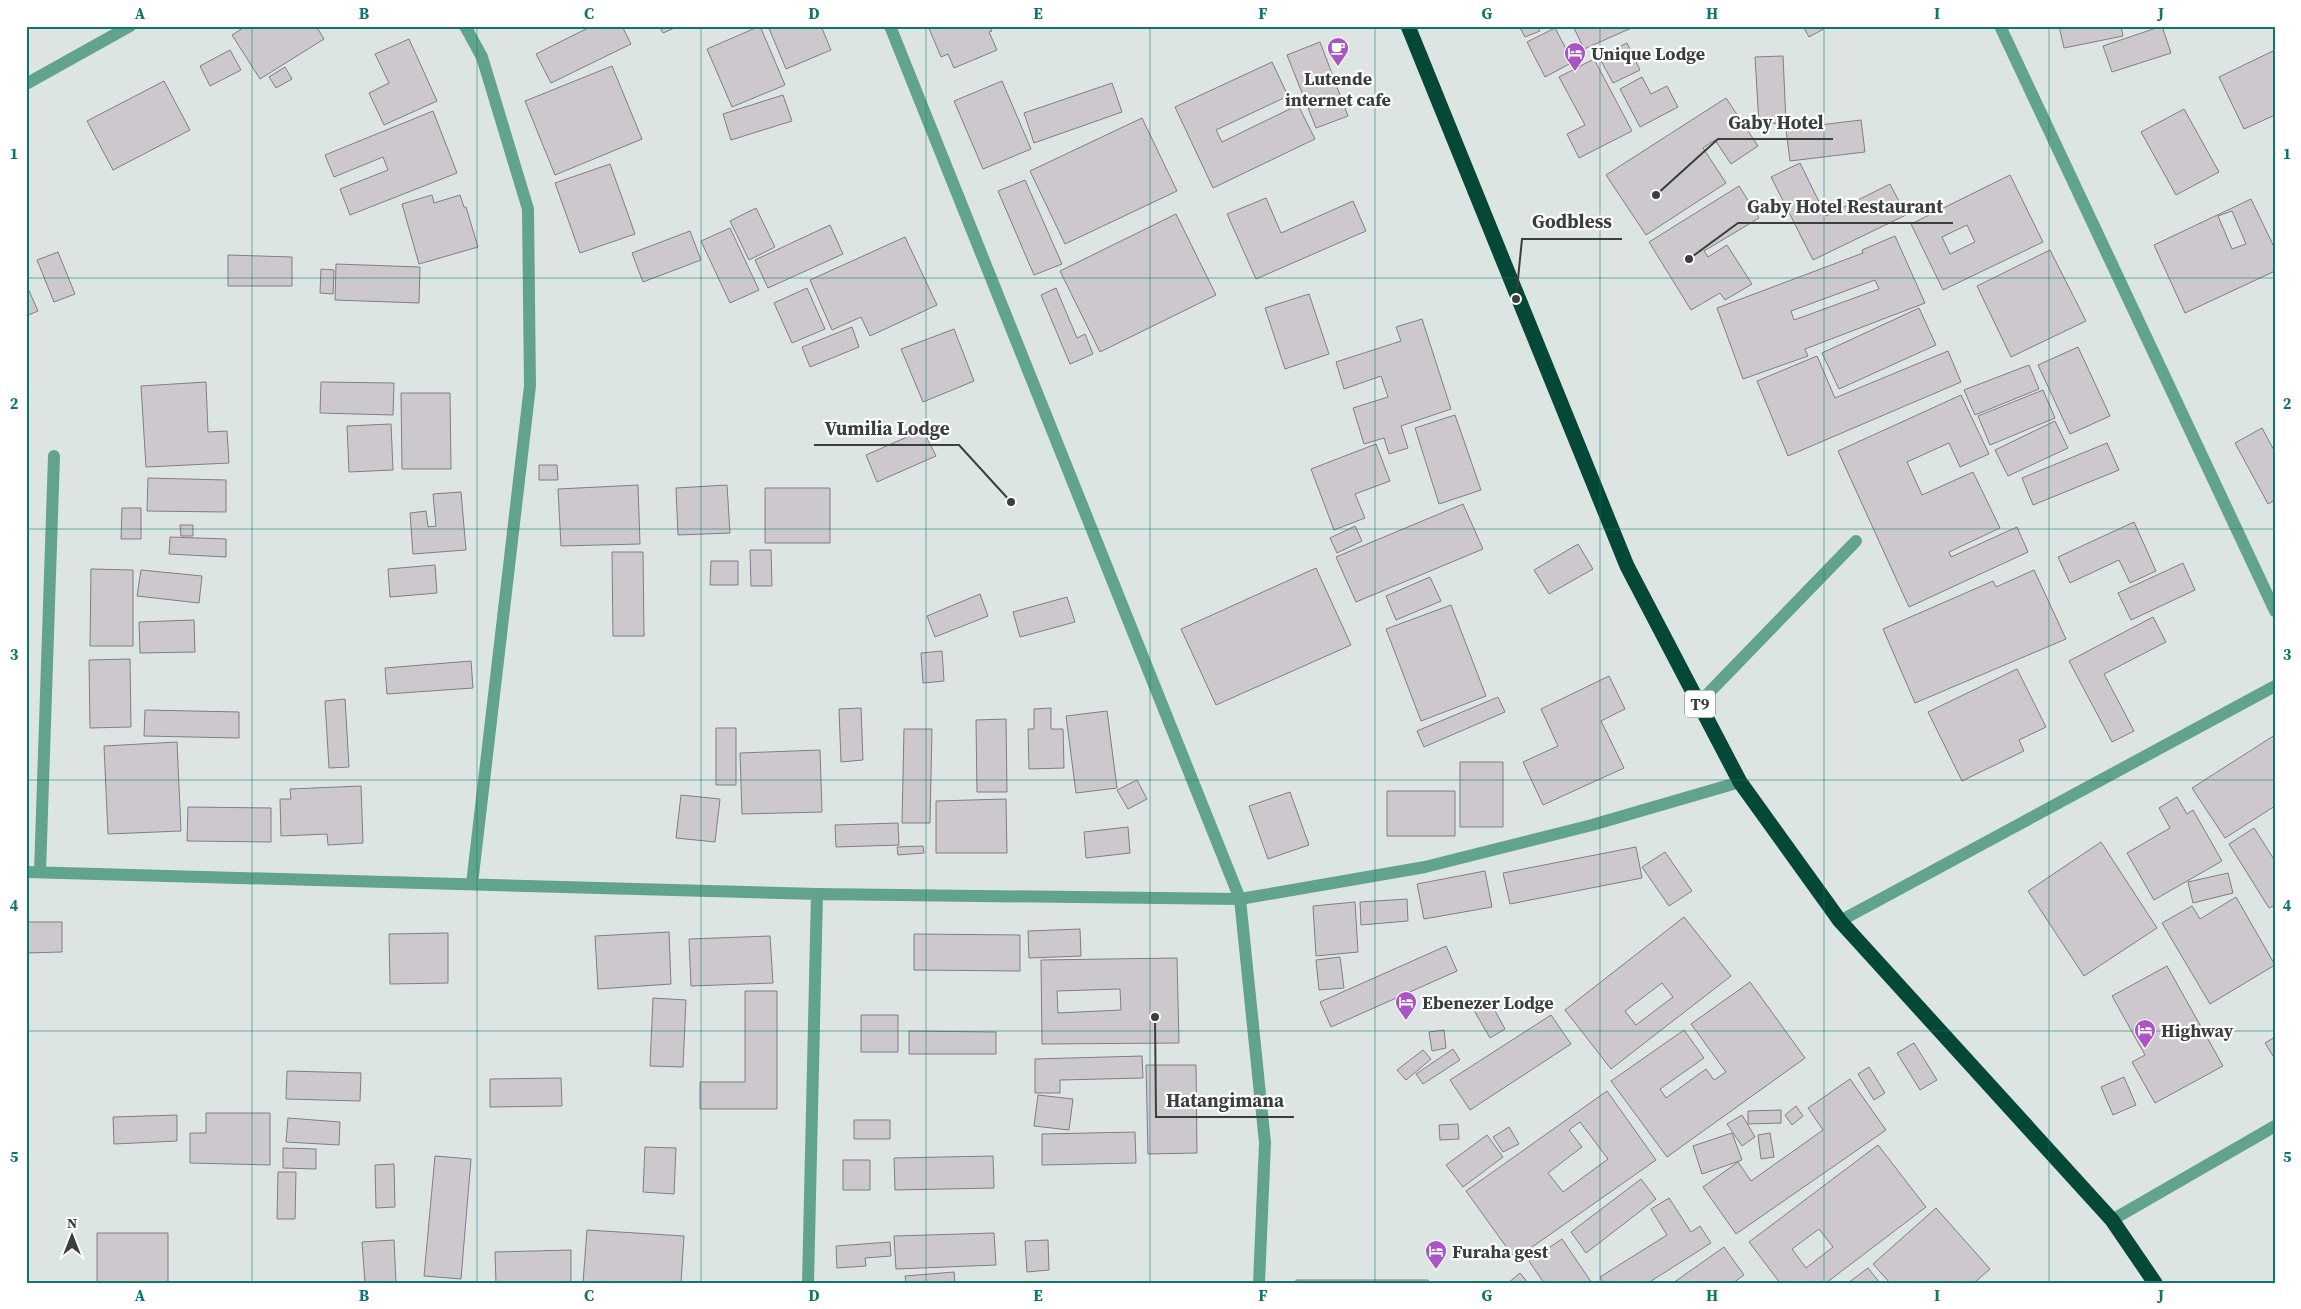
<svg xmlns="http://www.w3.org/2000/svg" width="2301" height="1309" viewBox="0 0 2301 1309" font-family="'Source Serif 4',serif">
<rect width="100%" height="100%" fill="#dde5e2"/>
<path fill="#cdc8ce" stroke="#817d83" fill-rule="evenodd" d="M 246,26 L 316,26 L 324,39 L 260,79 L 232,35 Z
M 592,26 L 622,26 L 631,44 L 551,83 L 536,54 Z
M 659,26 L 679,26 L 663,33 Z
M 760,26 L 785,85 L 732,107 L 707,49 Z
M 768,26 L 821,26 L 831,50 L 786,69 Z
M 928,26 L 990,26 L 992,31 L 989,32 L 997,50 L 954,68 L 948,54 L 941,57 Z
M 1519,26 L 1538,26 L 1540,31 L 1525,37 Z
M 1573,26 L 1636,26 L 1584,49 Z
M 1803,26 L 1829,26 L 1809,37 Z
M 2059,26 L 2121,26 L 2123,36 L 2064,48 Z
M 2162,26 L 2171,53 L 2112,72 L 2103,46 Z
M 1555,28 L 1573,62 L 1545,77 L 1527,42 Z
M 409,39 L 437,101 L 384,125 L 369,93 L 389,83 L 375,54 Z
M 1320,42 L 1348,116 L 1316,128 L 1287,55 Z
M 1627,43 L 1640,70 L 1613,83 L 1599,57 Z
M 230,50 L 241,70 L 210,86 L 200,66 Z
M 2275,50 L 2275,115 L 2244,129 L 2219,77 Z
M 1783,56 L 1786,123 L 1759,124 L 1755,57 Z
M 1594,59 L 1632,131 L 1579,158 L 1567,134 L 1585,125 L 1559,77 Z
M 1272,62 L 1288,96 L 1216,130 L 1222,142 L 1298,105 L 1315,139 L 1213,188 L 1175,107 Z
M 612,66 L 642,139 L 555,175 L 525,101 Z
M 285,67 L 292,79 L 276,88 L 269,77 Z
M 1642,77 L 1651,94 L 1667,86 L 1678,107 L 1640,127 L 1620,89 Z
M 164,81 L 190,130 L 113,170 L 87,121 Z
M 1002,81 L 1031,149 L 983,169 L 954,101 Z
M 1112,83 L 1122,112 L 1034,143 L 1024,113 Z
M 783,95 L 792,121 L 731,140 L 723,114 Z
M 1726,98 L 1758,146 L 1731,164 L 1715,140 L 1703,148 L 1726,183 L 1646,235 L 1606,175 Z
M 2184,109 L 2219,172 L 2176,195 L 2141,132 Z
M 433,111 L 457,173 L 350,215 L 340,189 L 388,170 L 383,157 L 334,177 L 325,155 Z
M 1142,118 L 1177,191 L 1065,244 L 1030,171 Z
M 1861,120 L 1865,152 L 1790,161 L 1786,129 Z
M 1800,163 L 1826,216 L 1890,184 L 1906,215 L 1813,260 L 1771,177 Z
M 610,164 L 635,234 L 580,253 L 555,183 Z
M 2010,175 L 2043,242 L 1943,290 L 1911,224 ZM 1967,225 L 1975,242 L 1950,254 L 1942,237 Z
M 1025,180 L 1062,264 L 1034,275 L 998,191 Z
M 1739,186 L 1759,218 L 1704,251 L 1708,257 L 1727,245 L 1752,284 L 1725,300 L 1720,293 L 1691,310 L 1649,242 Z
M 432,195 L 434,203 L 460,195 L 464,207 L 466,207 L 478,247 L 419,264 L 402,204 Z
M 1266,198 L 1281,233 L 1353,201 L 1366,231 L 1256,279 L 1227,214 Z
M 2251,199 L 2275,249 L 2275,271 L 2185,313 L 2154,245 ZM 2232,211 L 2246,244 L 2232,249 L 2218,216 Z
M 756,208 L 775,247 L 749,260 L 730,221 Z
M 1176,214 L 1216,295 L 1100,352 L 1060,271 Z
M 830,225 L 843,254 L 768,288 L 755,260 Z
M 730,228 L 759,290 L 730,303 L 701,241 Z
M 690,231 L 701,260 L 643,282 L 632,253 Z
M 1895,236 L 1925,303 L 1805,349 L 1808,356 L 1743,379 L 1717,308 L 1863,253 L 1862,250 ZM 1875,280 L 1879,289 L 1794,320 L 1791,311 Z
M 905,237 L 937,305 L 870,336 L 861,317 L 832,330 L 810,280 Z
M 2050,250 L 2086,321 L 2011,357 L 1977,286 Z
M 58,252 L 75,294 L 54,302 L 37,260 Z
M 228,255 L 292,257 L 292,286 L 228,286 Z
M 336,264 L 420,267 L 419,303 L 335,300 Z
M 321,269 L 334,270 L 333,294 L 320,293 Z
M 26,284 L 38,311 L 26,316 Z
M 807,288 L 825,329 L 792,343 L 774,303 Z
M 1056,288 L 1077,338 L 1085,334 L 1093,354 L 1070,364 L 1041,295 Z
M 1309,294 L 1329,354 L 1285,369 L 1265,308 Z
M 1919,308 L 1936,345 L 1839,389 L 1822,353 Z
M 1422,319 L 1451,409 L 1401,426 L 1408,448 L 1389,454 L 1384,438 L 1364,444 L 1353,408 L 1388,397 L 1381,376 L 1344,389 L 1336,362 L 1401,341 L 1396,327 Z
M 852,327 L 859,347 L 810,367 L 802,347 Z
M 954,329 L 974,381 L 923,402 L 901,349 Z
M 2078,347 L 2110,416 L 2070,434 L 2038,365 Z
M 1948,351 L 1961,382 L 1788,456 L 1757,381 L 1817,356 L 1835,398 Z
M 2029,365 L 2039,389 L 1975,415 L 1964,390 Z
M 206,382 L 208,432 L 227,431 L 229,463 L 146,467 L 141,386 Z
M 321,382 L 394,383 L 393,415 L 320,413 Z
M 2043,390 L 2055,418 L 1990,445 L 1978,416 Z
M 401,393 L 450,393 L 451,469 L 402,469 Z
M 1961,395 L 1989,454 L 1960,467 L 1949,443 L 1907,462 L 1922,495 L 1973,472 L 2000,528 L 1949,552 L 1951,557 L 2017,527 L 2028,552 L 1909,607 L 1838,451 Z
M 1455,415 L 1481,490 L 1439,504 L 1415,428 Z
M 2055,421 L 2068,448 L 2008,476 L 1995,450 Z
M 391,424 L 393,470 L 349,472 L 347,426 Z
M 2262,428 L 2275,452 L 2275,500 L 2268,504 L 2235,443 Z
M 923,430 L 936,456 L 877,482 L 866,455 Z
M 2107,443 L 2119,470 L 2033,505 L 2022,478 Z
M 1376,444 L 1390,481 L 1355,494 L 1365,518 L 1334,530 L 1311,469 Z
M 539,465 L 557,465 L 558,480 L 539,480 Z
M 148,478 L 226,480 L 226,512 L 147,511 Z
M 638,485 L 640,544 L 561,546 L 558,489 Z
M 727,485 L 730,533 L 678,535 L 676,488 Z
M 765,488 L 830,488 L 830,543 L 765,543 Z
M 461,492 L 466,550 L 413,554 L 410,513 L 426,511 L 428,527 L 436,526 L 433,494 Z
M 1463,504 L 1483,549 L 1356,602 L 1336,557 Z
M 122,508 L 141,508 L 141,539 L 121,539 Z
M 2134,522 L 2156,571 L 2130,583 L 2119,560 L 2070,583 L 2058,557 Z
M 180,525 L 193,525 L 193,536 L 181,536 Z
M 1355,526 L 1362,541 L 1337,553 L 1330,538 Z
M 170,537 L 226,539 L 226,557 L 169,554 Z
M 1578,544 L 1593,569 L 1549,594 L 1534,570 Z
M 750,550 L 771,550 L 772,586 L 751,586 Z
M 612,552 L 643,552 L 644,636 L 613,636 Z
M 711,561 L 738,561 L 738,585 L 710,585 Z
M 2183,563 L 2195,590 L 2131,620 L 2118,593 Z
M 435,565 L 437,593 L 390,597 L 388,569 Z
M 1316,568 L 1351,645 L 1216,705 L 1181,629 Z
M 91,569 L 133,570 L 133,646 L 90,646 Z
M 141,570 L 202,576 L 199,603 L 137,596 Z
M 2034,570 L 2066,639 L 1915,703 L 1883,629 L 1993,581 L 1996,587 Z
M 1430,577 L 1441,601 L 1396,620 L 1386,596 Z
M 980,594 L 988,616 L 935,637 L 927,616 Z
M 1067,597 L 1075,622 L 1020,637 L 1013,612 Z
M 1451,605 L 1486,696 L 1421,721 L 1386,629 Z
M 2153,617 L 2166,642 L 2104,674 L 2134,731 L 2112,742 L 2069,661 Z
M 194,620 L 195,652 L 140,653 L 139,622 Z
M 942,651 L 944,681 L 923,683 L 921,653 Z
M 130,659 L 131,727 L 90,728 L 89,660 Z
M 471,661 L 473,688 L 387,694 L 385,668 Z
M 2017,669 L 2046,727 L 2019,740 L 2024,751 L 1962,781 L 1928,712 Z
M 1609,676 L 1625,709 L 1601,721 L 1624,768 L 1543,805 L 1523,762 L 1558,746 L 1541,709 Z
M 1498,697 L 1505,712 L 1424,747 L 1417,731 Z
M 345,699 L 349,767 L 329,768 L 325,701 Z
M 861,708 L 863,760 L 841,762 L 839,709 Z
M 1051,708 L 1051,729 L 1063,729 L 1064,768 L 1029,769 L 1028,729 L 1034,729 L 1034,709 Z
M 145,710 L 239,712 L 239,738 L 144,736 Z
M 1107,711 L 1117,788 L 1076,793 L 1066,716 Z
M 1006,719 L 1007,792 L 977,792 L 976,720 Z
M 716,728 L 736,728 L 736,785 L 716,785 Z
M 904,729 L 932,729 L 930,823 L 902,823 Z
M 2275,735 L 2275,806 L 2225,838 L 2192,788 Z
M 177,742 L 181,831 L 108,834 L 104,746 Z
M 820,750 L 822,812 L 742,814 L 740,753 Z
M 1460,762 L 1503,762 L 1503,827 L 1460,827 Z
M 1137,780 L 1147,799 L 1128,809 L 1117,790 Z
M 361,786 L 363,843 L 328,845 L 327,834 L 281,836 L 280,799 L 291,799 L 290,789 Z
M 1387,791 L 1455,791 L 1455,836 L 1387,836 Z
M 1290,792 L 1309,845 L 1268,859 L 1249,806 Z
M 681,795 L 720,799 L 715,842 L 676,838 Z
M 2177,797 L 2187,814 L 2193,810 L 2222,861 L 2154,900 L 2127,853 L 2170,828 L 2159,808 Z
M 1006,799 L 1007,853 L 936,853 L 936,801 Z
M 188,807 L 271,808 L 271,842 L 187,841 Z
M 898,823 L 899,845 L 836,847 L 835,825 Z
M 1128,827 L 1130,853 L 1086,858 L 1084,832 Z
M 2254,828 L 2275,861 L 2275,905 L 2269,908 L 2229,844 Z
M 2101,842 L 2157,928 L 2084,976 L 2028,891 Z
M 923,846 L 924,853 L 898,855 L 897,847 Z
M 1636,847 L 1642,878 L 1510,904 L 1503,873 Z
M 1665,852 L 1692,891 L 1669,906 L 1642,867 Z
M 1485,871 L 1492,907 L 1424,919 L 1417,884 Z
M 2228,873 L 2233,893 L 2193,903 L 2188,882 Z
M 2236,897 L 2275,965 L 2210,1004 L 2162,923 L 2192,906 L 2200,919 Z
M 1407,899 L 1408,921 L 1361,925 L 1360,902 Z
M 1355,902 L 1358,952 L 1316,956 L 1313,906 Z
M 1684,917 L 1731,976 L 1611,1069 L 1565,1010 ZM 1662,983 L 1673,997 L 1636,1025 L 1625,1011 Z
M 26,922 L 62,922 L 62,952 L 26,953 Z
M 1080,929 L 1081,956 L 1029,958 L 1028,931 Z
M 669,932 L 671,984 L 598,989 L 595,936 Z
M 448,933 L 448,983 L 390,984 L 389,934 Z
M 914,934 L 1020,935 L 1020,971 L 914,970 Z
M 770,936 L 773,983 L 691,986 L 689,939 Z
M 1446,946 L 1457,971 L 1331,1027 L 1320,1002 Z
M 1340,957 L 1344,988 L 1319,990 L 1316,960 Z
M 1177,958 L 1179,1043 L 1042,1044 L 1041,960 ZM 1120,989 L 1121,1010 L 1058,1013 L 1057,991 Z
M 2167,966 L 2223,1066 L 2155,1103 L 2132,1062 L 2145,1055 L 2112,996 Z
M 1750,982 L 1805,1058 L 1667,1157 L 1611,1081 L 1684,1030 L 1704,1058 L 1660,1089 L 1666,1098 L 1706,1069 L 1714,1080 L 1726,1072 L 1691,1024 Z
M 745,991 L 777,991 L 777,1109 L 700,1109 L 700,1082 L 745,1082 Z
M 653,998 L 686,1000 L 683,1067 L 650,1066 Z
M 1488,998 L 1505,1029 L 1490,1038 L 1472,1007 Z
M 861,1015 L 898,1015 L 898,1052 L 861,1052 Z
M 1551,1015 L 1571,1044 L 1470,1110 L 1450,1080 Z
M 1444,1030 L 1446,1048 L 1432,1051 L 1429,1032 Z
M 909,1031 L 996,1032 L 996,1054 L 909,1054 Z
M 2275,1037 L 2275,1059 L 2265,1043 Z
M 1914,1043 L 1937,1080 L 1920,1090 L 1897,1053 Z
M 1453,1049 L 1460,1060 L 1423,1084 L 1416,1074 Z
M 1423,1050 L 1431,1059 L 1406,1080 L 1397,1070 Z
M 1142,1056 L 1143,1078 L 1060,1080 L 1060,1093 L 1035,1093 L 1035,1059 Z
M 1146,1065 L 1196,1065 L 1197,1153 L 1148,1154 Z
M 1869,1067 L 1885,1093 L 1874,1100 L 1858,1074 Z
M 287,1071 L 361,1073 L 360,1101 L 286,1099 Z
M 2124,1077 L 2136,1105 L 2113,1115 L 2101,1087 Z
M 561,1078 L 562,1106 L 490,1107 L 490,1079 Z
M 1850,1079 L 1886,1130 L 1736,1234 L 1703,1187 L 1738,1162 L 1751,1181 L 1823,1130 L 1808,1108 Z
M 1607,1091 L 1656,1160 L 1515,1259 L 1466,1191 ZM 1580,1122 L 1608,1159 L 1563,1192 L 1548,1173 L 1582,1147 L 1569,1130 Z
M 1038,1095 L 1073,1099 L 1069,1130 L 1034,1126 Z
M 1796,1106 L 1803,1116 L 1792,1125 L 1785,1115 Z
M 1781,1110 L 1781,1123 L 1748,1124 L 1748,1111 Z
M 206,1113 L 270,1113 L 270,1165 L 190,1163 L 190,1133 L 206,1133 Z
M 177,1115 L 177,1141 L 114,1144 L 113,1117 Z
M 1742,1115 L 1755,1137 L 1742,1146 L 1727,1124 Z
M 288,1118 L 340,1122 L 339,1145 L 286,1142 Z
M 854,1120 L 890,1120 L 890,1139 L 854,1139 Z
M 1458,1124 L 1459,1139 L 1440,1140 L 1439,1125 Z
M 1509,1127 L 1519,1144 L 1503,1152 L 1493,1137 Z
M 1135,1132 L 1136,1163 L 1042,1165 L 1042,1134 Z
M 1732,1133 L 1742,1160 L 1702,1174 L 1693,1146 Z
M 1770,1133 L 1774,1157 L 1761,1159 L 1758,1135 Z
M 1487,1135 L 1503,1157 L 1463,1187 L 1446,1165 Z
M 1878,1145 L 1926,1207 L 1826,1283 L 1780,1283 L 1749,1242 ZM 1819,1229 L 1833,1247 L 1806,1268 L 1792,1249 Z
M 645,1147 L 676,1148 L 674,1194 L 643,1192 Z
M 283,1148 L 316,1149 L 316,1169 L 283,1168 Z
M 435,1156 L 471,1159 L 461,1279 L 424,1276 Z
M 993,1156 L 994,1188 L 895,1190 L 894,1158 Z
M 843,1160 L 870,1160 L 870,1190 L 843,1190 Z
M 394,1164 L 395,1207 L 376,1208 L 375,1165 Z
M 278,1172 L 296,1172 L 295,1219 L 277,1219 Z
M 1641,1179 L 1656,1199 L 1586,1253 L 1571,1232 Z
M 1669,1198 L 1691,1232 L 1700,1226 L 1711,1243 L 1648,1283 L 1603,1283 L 1600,1277 L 1667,1235 L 1651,1209 Z
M 1936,1208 L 1990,1269 L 1974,1283 L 1890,1283 L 1873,1264 Z
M 587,1230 L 684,1236 L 681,1283 L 583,1283 Z
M 97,1233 L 168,1233 L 168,1283 L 97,1283 Z
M 994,1233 L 996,1265 L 896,1269 L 894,1236 Z
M 1562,1239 L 1592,1283 L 1544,1283 L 1529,1261 Z
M 394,1240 L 396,1283 L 365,1283 L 362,1242 Z
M 1048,1240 L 1049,1270 L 1027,1272 L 1025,1241 Z
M 890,1242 L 891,1256 L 865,1258 L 866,1266 L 837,1268 L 836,1246 Z
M 1724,1247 L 1744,1275 L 1733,1283 L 1673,1283 Z
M 571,1250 L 571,1283 L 496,1283 L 495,1252 Z
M 1868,1268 L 1880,1283 L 1848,1283 Z
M 954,1272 L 955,1283 L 906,1283 L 905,1276 Z
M 1520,1273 L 1528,1283 L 1508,1283 Z
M 1296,1280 L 1428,1280 L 1428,1283 L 1296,1283 Z"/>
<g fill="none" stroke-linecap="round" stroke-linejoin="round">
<path stroke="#61a38d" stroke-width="12" d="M 465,26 L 482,57 L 528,209 L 530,386 L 472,884
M 890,26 L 1240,899 L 1265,1143 L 1259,1283
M 2000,26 L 2275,611
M 26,84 L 130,26
M 1699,703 L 1856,541
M 26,872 L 817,894 L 1240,899 L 1425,867 L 1592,825 L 1740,782
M 40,872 L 54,456
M 1840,921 L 2275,686
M 2112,1220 L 2275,1126
M 808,1283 L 817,894"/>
<path stroke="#064837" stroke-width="15" d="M 1408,26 L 1627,566 L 1740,782 L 1840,921 L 2112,1220 L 2155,1283"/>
</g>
<path fill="none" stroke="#0f766e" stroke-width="1" stroke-opacity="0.55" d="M 252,26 L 252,1283M 477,26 L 477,1283M 701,26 L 701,1283M 926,26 L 926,1283M 1150,26 L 1150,1283M 1375,26 L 1375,1283M 1600,26 L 1600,1283M 1824,26 L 1824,1283M 2049,26 L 2049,1283M 26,278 L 2275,278M 26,529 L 2275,529M 26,780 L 2275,780M 26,1031 L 2275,1031"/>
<defs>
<g id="cafe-pin" transform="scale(1.125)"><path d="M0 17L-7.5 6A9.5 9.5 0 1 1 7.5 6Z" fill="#a955c5" stroke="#fff"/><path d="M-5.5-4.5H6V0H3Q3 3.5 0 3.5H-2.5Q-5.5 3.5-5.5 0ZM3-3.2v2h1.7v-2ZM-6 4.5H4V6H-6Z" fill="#fff"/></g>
<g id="hotel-pin" transform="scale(1.125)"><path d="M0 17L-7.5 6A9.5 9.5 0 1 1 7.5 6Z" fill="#a955c5" stroke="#fff"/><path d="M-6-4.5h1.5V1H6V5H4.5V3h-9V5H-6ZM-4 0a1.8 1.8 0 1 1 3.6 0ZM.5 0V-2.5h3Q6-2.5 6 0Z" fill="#fff"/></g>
</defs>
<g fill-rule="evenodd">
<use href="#cafe-pin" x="1338" y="48"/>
<use href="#hotel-pin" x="1575" y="53"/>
<use href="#hotel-pin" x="1406" y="1002"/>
<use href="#hotel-pin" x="2145" y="1030"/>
<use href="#hotel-pin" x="1436" y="1251"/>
</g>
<g text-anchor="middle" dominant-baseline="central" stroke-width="4.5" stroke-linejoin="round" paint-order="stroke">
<rect fill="#fff" stroke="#757876" stroke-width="1" x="1685" y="690.5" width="30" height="27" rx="4"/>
<g font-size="16" font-weight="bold" fill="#3a3e3c">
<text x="1700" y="704">T9</text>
</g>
<g font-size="18" font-weight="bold" fill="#3a3e3c" stroke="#fff" text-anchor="start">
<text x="1591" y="53">Unique Lodge</text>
<text x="1338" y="78" text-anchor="middle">Lutende<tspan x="1338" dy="21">internet cafe</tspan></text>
<text x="1422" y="1002">Ebenezer Lodge</text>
<text x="2161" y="1030">Highway</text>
<text x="1452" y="1251">Furaha gest</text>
</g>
</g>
<path fill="none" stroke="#3a3e3c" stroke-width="2" d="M1656 195L1718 139H1833M1689 259L1738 223H1953M1516 299L1522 239H1622M1011 502L959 445H814M1155 1017L1156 1117H1294"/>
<g fill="#3a3e3c" stroke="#fff" stroke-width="2">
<circle cx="1656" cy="195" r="5"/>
<circle cx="1689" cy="259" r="5"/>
<circle cx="1516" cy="299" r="5"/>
<circle cx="1011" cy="502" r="5"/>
<circle cx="1155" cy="1017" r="5"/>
</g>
<g font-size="19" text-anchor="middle" font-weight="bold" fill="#3a3e3c" stroke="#fff" stroke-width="4.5" stroke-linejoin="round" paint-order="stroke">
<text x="1776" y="129">Gaby Hotel</text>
<text x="1845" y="213">Gaby Hotel Restaurant</text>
<text x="1572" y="228">Godbless</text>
<text x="887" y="435">Vumilia Lodge</text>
<text x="1225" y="1107">Hatangimana</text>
</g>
<rect width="2301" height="1309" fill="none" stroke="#ffffff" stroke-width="55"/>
<g transform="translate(72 1236)" stroke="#ffffff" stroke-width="4" paint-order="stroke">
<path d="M0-4L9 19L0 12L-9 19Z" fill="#3a3e3c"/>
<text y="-8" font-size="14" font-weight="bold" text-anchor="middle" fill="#3a3e3c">N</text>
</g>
<rect x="28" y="28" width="2246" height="1254" fill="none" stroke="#0f766e" stroke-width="2"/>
<g font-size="16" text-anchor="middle" font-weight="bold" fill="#0f766e">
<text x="140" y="19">A</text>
<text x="364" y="19">B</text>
<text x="589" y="19">C</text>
<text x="814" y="19">D</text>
<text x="1038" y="19">E</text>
<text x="1263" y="19">F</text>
<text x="1487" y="19">G</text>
<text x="1712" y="19">H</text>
<text x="1937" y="19">I</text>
<text x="2161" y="19">J</text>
<text x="14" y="159">1</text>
<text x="2287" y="159">1</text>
<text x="14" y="409">2</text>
<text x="2287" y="409">2</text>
<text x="14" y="660">3</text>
<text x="2287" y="660">3</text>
<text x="14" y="911">4</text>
<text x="2287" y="911">4</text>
<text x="14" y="1162">5</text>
<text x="2287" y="1162">5</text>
<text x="140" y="1301">A</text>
<text x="364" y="1301">B</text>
<text x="589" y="1301">C</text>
<text x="814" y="1301">D</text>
<text x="1038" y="1301">E</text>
<text x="1263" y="1301">F</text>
<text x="1487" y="1301">G</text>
<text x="1712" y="1301">H</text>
<text x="1937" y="1301">I</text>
<text x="2161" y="1301">J</text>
</g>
</svg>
